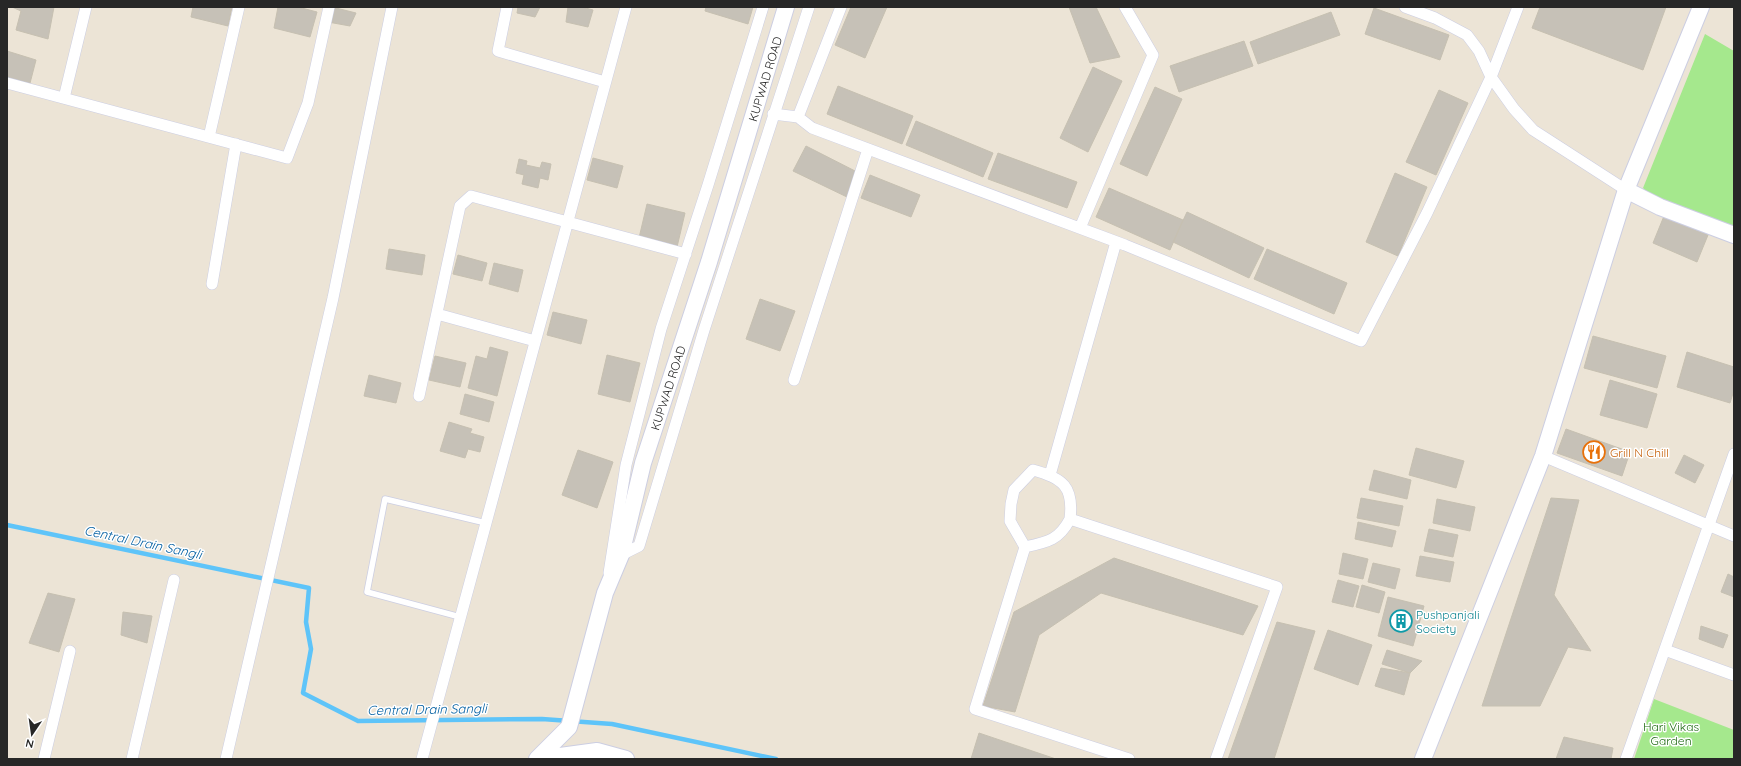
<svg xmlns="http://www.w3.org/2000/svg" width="1741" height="766" viewBox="0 0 1741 766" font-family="Quicksand,sans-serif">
<rect width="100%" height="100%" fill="#ece4d6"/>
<path fill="#a5e88d" d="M 1705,34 L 1734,51 L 1734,231 L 1660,207 L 1643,188 Z
M 1654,699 L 1734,730 L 1734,759 L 1634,759 Z"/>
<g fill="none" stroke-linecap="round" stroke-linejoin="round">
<path stroke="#5ec4f9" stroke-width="4.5" d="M 7,525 L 309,588 L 306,622 L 311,649 L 303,693 L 358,721 L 542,719 L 612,724 L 776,759"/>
</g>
<path fill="#c6c1b7" stroke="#c6c0b1" d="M 12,7 L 54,7 L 48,39 L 16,30 L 21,11 Z
M 193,7 L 232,7 L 228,26 L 191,17 Z
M 278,7 L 298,7 L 317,12 L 310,37 L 274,28 Z
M 332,7 L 356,13 L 350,26 L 328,22 Z
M 518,7 L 540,7 L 535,17 L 517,13 Z
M 568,7 L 582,7 L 593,10 L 588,27 L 566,22 Z
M 706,7 L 753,7 L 748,24 L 705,11 Z
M 851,7 L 887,7 L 865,58 L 835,45 Z
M 1069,7 L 1096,7 L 1120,57 L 1090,63 Z
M 1540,7 L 1666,7 L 1643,70 L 1532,28 Z
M 1374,8 L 1449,35 L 1440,60 L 1365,34 Z
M 1331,12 L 1340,35 L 1258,64 L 1250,42 Z
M 1244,41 L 1253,66 L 1179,92 L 1170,66 Z
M 7,51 L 36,60 L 29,87 L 7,80 Z
M 1093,67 L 1122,81 L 1088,152 L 1060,138 Z
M 838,86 L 913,116 L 902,144 L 827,114 Z
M 1155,87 L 1182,99 L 1147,176 L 1120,164 Z
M 1439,90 L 1468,103 L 1436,175 L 1406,162 Z
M 916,121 L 993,153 L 983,177 L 906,145 Z
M 806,146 L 859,173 L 847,197 L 793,171 Z
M 998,153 L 1077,182 L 1067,208 L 988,179 Z
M 593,158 L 623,166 L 617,188 L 587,180 Z
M 519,159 L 527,161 L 526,165 L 540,168 L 542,162 L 551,164 L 548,180 L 540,178 L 538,188 L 522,184 L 524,175 L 516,173 Z
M 1395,173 L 1427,187 L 1398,256 L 1366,242 Z
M 870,175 L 920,195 L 911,217 L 861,198 Z
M 1109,188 L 1183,220 L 1170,250 L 1096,217 Z
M 647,204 L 685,213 L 677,247 L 639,238 Z
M 1187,212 L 1264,248 L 1249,278 L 1173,242 Z
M 1664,216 L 1708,235 L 1697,262 L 1653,243 Z
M 389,249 L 425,255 L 422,275 L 386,269 Z
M 1267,249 L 1347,283 L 1334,314 L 1254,279 Z
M 458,255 L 487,263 L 482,281 L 453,274 Z
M 494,263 L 523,270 L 518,292 L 489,284 Z
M 760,299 L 795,311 L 780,351 L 746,339 Z
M 553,312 L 587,320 L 581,344 L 547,335 Z
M 1593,336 L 1666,356 L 1657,388 L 1584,368 Z
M 490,347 L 508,352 L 497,396 L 468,388 L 476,356 L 487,359 Z
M 1687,352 L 1734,367 L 1734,390 L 1730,403 L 1677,387 Z
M 607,355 L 640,363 L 630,402 L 598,394 Z
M 435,356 L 466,363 L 460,387 L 429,380 Z
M 369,375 L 401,383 L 396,403 L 364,396 Z
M 1610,380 L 1657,394 L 1647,428 L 1600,415 Z
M 465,394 L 494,402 L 489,422 L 460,414 Z
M 449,422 L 472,429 L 470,433 L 484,437 L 480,452 L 468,449 L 465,458 L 440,451 Z
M 1566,429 L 1630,452 L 1622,476 L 1557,453 Z
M 1416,448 L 1464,461 L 1456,488 L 1409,475 Z
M 578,450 L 613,462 L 597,508 L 562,495 Z
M 1684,455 L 1704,465 L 1695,483 L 1675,473 Z
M 1374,470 L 1411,480 L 1407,499 L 1369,490 Z
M 1361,498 L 1403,506 L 1399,526 L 1357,518 Z
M 1551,498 L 1579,500 L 1554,595 L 1591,651 L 1568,647 L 1540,706 L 1482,706 Z
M 1437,499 L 1475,507 L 1470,531 L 1433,523 Z
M 1358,522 L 1396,531 L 1392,547 L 1355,539 Z
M 1429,529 L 1458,535 L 1453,557 L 1424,551 Z
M 1343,553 L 1368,559 L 1363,579 L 1339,574 Z
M 1420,556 L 1454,562 L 1450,582 L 1416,576 Z
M 1114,558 L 1258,606 L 1243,635 L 1101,593 L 1039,635 L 1015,712 L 983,706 L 1014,612 Z
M 1373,563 L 1400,569 L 1395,589 L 1368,582 Z
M 1728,574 L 1734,577 L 1734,597 L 1721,592 Z
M 1338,580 L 1359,586 L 1353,607 L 1332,602 Z
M 1362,585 L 1385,592 L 1379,613 L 1356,607 Z
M 48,593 L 75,599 L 59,652 L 29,643 Z
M 1388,597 L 1424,606 L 1413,646 L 1378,636 Z
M 123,612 L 152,616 L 147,643 L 121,635 Z
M 1277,622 L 1315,631 L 1274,759 L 1228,759 Z
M 1701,626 L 1728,635 L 1723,648 L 1699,639 Z
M 1328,630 L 1372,645 L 1358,685 L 1314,669 Z
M 1387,650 L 1422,661 L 1410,673 L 1382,664 Z
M 1381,668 L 1410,673 L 1404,695 L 1375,686 Z
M 979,733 L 1056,759 L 971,759 Z
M 1564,737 L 1613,748 L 1611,759 L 1556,759 Z"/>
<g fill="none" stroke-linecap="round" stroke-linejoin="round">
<g stroke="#cccee2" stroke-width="7">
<path id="lane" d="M 460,617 L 367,592 L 385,499 L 486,523"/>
</g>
<g stroke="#cccee2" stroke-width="12">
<path id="street" d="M 507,7 L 498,51 L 605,82
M 841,7 L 798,117 L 812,128 L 1125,245 L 1361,341 L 1427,213 L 1491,77 L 1518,7
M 1405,7 L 1435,18 L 1467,35 L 1479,51 L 1491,77 L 1514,109 L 1533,130 L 1626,190 L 1628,184
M 7,83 L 287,158 L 308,103 L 329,7
M 64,98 L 86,7
M 773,114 L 798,117
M 209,137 L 239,7
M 1080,228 L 1153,55 L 1125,7
M 212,284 L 236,144
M 437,314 L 535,341
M 794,380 L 868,149
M 419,396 L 460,206 L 471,196 L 686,254
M 1543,456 L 1734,536
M 1050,475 L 1116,242
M 1025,547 C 1048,542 1059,540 1070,519
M 621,555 L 639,546 L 704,330 L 809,7
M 609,573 L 626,465 L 661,329 L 708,185 L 763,7
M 1665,650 L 1734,675
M 44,759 L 70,651
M 132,759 L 174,580
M 226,759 L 333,298 L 392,7
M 422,759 L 626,7
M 1129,759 L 975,709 L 1025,547 L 1010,521 L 1011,504 L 1014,490 L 1033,470 C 1063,478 1074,487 1070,519 L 1277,587 L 1216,759
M 1626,759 L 1734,454"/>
</g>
<g stroke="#cccee2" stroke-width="18">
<path id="secondary" d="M 1626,190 L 1660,207 L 1734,235
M 537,759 L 569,727 L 605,593 L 621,555 L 643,463 L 709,262 L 786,7
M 538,759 L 597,751 L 626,759
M 1423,759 L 1543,456 L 1626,190 L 1701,7"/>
</g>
<use href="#lane" stroke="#fff" stroke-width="5.5"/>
<use href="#street" stroke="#fff" stroke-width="11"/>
<use href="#secondary" stroke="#fff" stroke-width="16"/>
</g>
<defs>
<g id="restaurant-ring" transform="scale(1.15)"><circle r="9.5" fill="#fff" stroke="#e8710a" stroke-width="1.5"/><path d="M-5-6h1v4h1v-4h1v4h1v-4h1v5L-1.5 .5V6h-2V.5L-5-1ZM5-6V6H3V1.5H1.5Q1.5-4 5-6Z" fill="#e8710a"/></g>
<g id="building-ring" transform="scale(1.15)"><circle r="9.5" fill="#fff" stroke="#0f9aa8" stroke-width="1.5"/><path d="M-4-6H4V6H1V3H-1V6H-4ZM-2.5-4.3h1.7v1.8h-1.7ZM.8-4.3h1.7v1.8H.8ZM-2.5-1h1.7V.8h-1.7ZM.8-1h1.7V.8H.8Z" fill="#0f9aa8"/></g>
</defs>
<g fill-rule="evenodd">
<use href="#restaurant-ring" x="1594" y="452"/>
<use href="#building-ring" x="1401" y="621"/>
</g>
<g text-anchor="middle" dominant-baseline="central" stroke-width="3" stroke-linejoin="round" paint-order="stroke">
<g font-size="12" fill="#272727" stroke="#fff">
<text transform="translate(765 79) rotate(-73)">KUPWAD ROAD</text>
<text transform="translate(668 388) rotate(-72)">KUPWAD ROAD</text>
</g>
<g font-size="12" fill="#c56008" stroke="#fff" text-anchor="start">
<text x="1610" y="452">Grill N Chill</text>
</g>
<g font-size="12" fill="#0d838f" stroke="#fff" text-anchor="start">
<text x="1416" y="614">Pushpanjali<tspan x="1416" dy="14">Society</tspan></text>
</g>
<g font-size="12" fill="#1e6912" stroke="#fff">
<text x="1671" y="726">Hari Vikas<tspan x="1671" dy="14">Garden</tspan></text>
</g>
<g font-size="13" font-style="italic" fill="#015ea1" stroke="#fff">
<text transform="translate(143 542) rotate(12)">Central Drain Sangli</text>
<text transform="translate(427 709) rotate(-1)">Central Drain Sangli</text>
</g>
</g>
<rect width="1741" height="766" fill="none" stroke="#272727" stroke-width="16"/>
<g transform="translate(32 734) rotate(193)" stroke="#ffffff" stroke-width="3" paint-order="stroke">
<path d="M0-3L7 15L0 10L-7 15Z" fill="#272727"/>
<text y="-6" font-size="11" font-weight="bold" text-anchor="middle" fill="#272727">N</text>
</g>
</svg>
